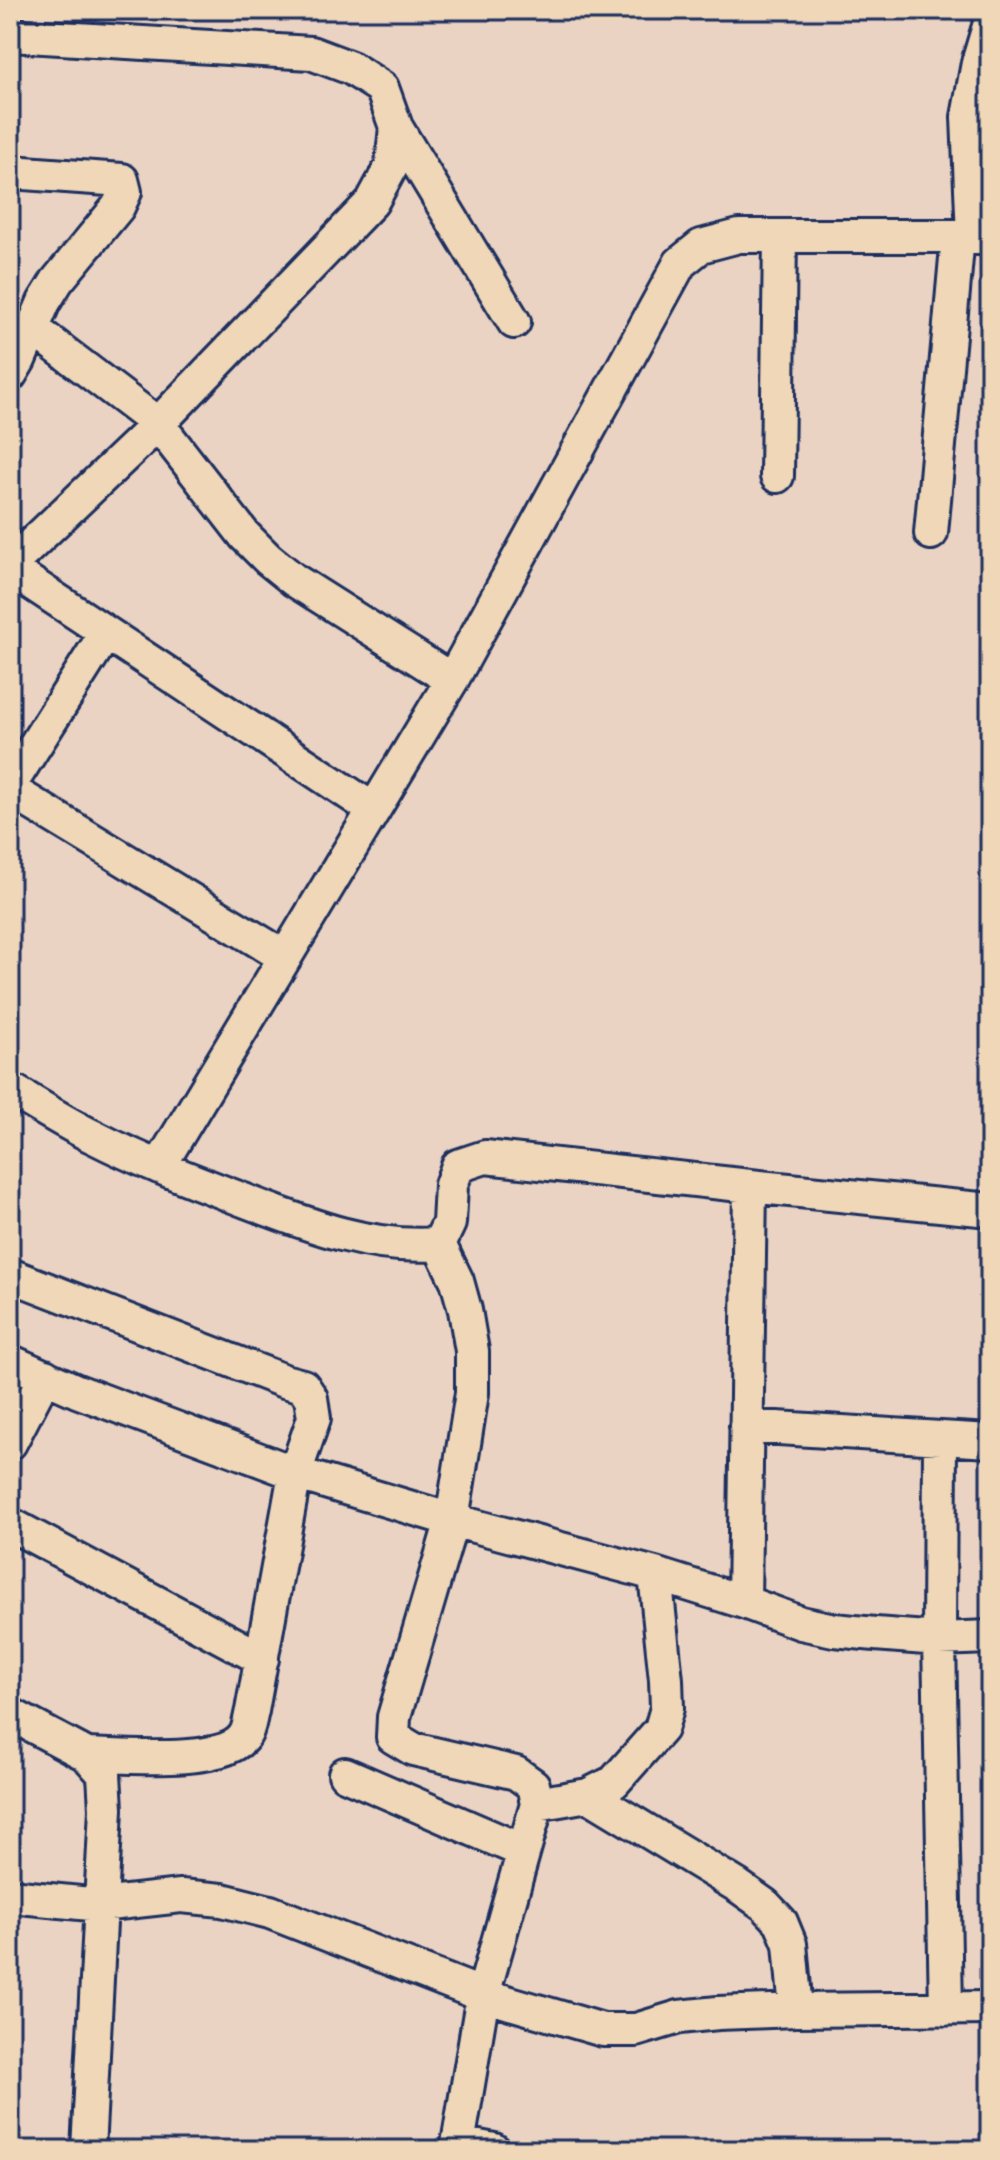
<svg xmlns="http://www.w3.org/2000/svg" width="1000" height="2160" viewBox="0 0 1000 2160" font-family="Mali,sans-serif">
<rect width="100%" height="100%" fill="#ebd3c3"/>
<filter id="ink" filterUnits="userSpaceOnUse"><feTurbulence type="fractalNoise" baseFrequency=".0125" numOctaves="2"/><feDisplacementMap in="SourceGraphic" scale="16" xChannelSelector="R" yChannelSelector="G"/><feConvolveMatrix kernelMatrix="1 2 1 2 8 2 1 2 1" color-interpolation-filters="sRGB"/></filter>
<g filter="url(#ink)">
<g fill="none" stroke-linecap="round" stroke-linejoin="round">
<g stroke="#1b2f5e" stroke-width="38">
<path id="minor" d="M 10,35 L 311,53 L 351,68 L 382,88 L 396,127 L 392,165 L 372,202 L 158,424 L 10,565
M 396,127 L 514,322
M 10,172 L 122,180 L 125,192 L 118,207 L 57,281 L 44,302 L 19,360 L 10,375
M 973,237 L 968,117 L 978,63 L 990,23
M 32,328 L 158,424 L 245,536 L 268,559 L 294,580 L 452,680
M 777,476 L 780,236
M 931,533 L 958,236
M 10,569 L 374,810
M 10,785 L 106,633
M 10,790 L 285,957
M 10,1089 C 38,1105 65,1123 94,1137 C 143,1162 194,1181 246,1201 C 308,1225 371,1250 439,1244 L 449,1223 L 451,1185 L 458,1166 L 485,1157 L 750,1186 L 990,1210
M 159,1167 L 452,680 L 680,263 L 701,246 L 739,236 L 958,236 L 990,239
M 439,1244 L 457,1281 L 465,1310 L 472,1351 L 472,1393 L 452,1520 L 394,1717 L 393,1737 L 413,1749 L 516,1773 L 533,1785 L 537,1804 L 483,1995 L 457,2150
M 10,1275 L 284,1381 L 303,1386 L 311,1398 L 314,1418 L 295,1473 L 252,1711 C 250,1718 249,1729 245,1735 C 226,1766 121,1756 87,1755
M 10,1361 L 77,1391 L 295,1473 L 452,1520 L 655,1574 L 744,1602 L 801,1623 L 834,1630 L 875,1634 L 939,1639 L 990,1637
M 746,1426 L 990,1441
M 940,1438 L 939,1639 L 946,2009
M 10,1443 L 45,1376
M 10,1524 L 262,1659
M 744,1602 L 750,1186
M 10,1714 L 87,1755 L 104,1774 L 106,1809 L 88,2150
M 345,1774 L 523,1851
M 588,1795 L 738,1886 L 765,1905 L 781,1922 L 790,1944 L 796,2010
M 537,1804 L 588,1795 L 614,1782 L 661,1729 L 667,1708 L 666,1680 L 655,1574
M 10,1896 L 100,1905 L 181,1896 L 222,1900 L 270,1912 L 483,1995 L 603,2030 L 636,2030 L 679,2017 L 718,2013 L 796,2010 L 990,2008
M 458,2143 L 494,2150"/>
</g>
<use href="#minor" stroke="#efd7b7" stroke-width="32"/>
</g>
</g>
<rect width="1000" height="2160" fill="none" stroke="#efd7b7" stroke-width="40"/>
<rect x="20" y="20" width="960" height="2120" fill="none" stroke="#1b2f5e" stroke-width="3" filter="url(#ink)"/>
</svg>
